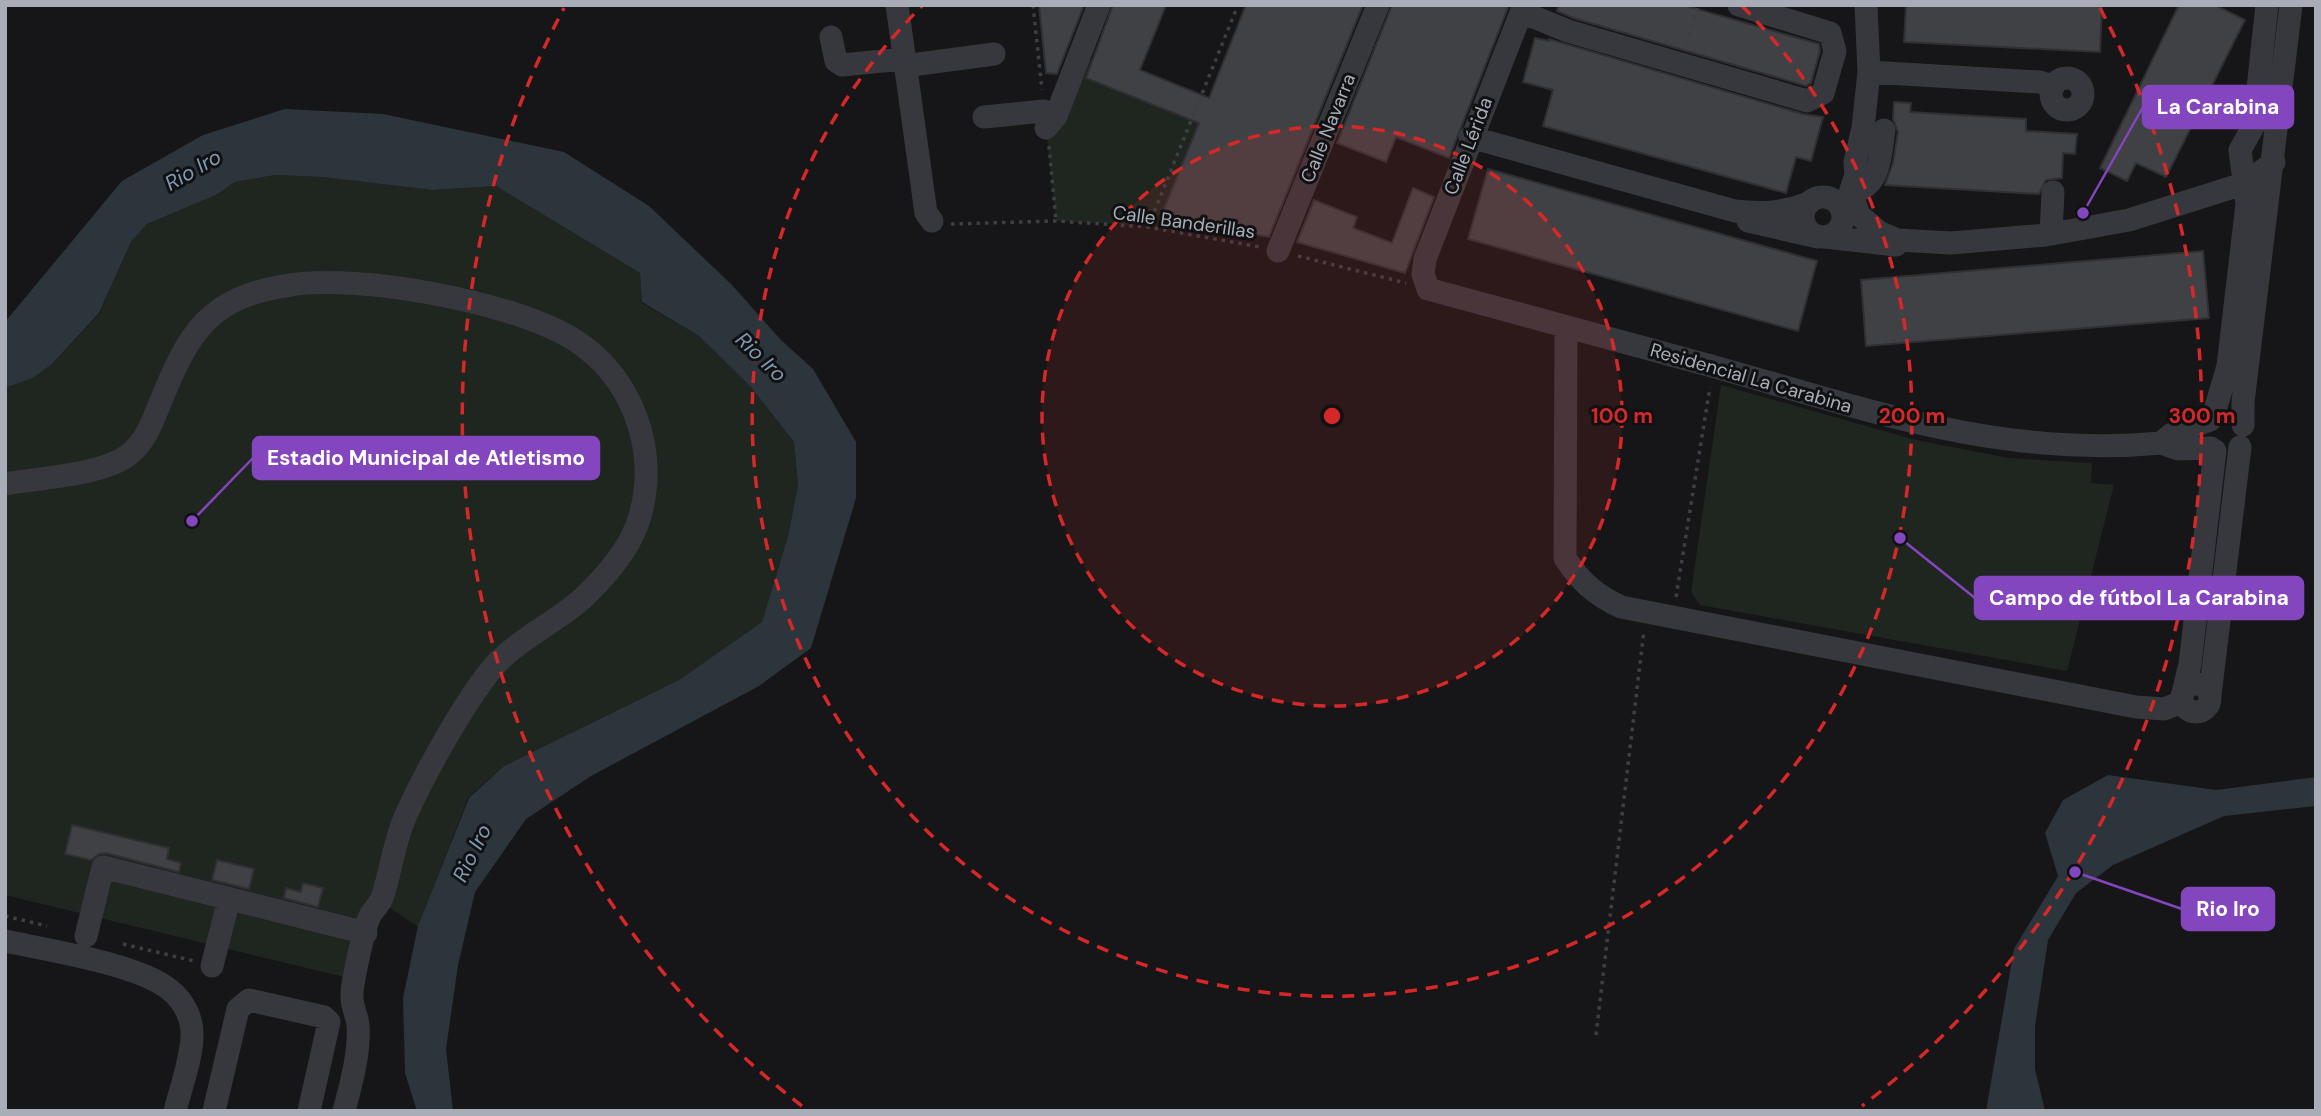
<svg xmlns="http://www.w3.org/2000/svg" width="2321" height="1116" viewBox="0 0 2321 1116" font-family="'DM Sans',sans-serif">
<rect width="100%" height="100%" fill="#161618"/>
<path fill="#1e261f" d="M 1080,56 L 1199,102 L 1203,119 L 1157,226 L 1056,221 L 1046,128 Z
M 275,175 L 322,177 L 433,190 L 496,186 L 640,273 L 642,303 L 699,336 L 750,386 L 794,442 L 798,485 L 788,536 L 762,622 L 679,680 L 504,766 L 468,798 L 418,927 L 386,905 L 366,901 L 348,978 L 5,895 L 5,388 L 33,378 L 52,364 L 99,314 L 131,242 L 147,224 L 216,195 L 235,182 Z
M 1721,385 L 1916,440 L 2009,458 L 2092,463 L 2091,483 L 2114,485 L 2067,671 L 1700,605 L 1691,592 Z"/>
<path fill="#2c353c" d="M 285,109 L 383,114 L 564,152 L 649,206 L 732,285 L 781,340 L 813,369 L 856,442 L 856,498 L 811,648 L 759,686 L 591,776 L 526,819 L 475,892 L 458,965 L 446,1049 L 453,1111 L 417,1111 L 405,1073 L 403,998 L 418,926 L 469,798 L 504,766 L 679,680 L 762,622 L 788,536 L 798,485 L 794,442 L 750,386 L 699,336 L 642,302 L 640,273 L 496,186 L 433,190 L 322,177 L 275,175 L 235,182 L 216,195 L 147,224 L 131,242 L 99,313 L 52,364 L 33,378 L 5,388 L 5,322 L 122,181 L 203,135 Z
M 2108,775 L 2216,790 L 2316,777 L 2316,806 L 2224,816 L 2113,865 L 2076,893 L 2048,940 L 2035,1026 L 2035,1069 L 2045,1111 L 1986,1111 L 2014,949 L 2058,876 L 2045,833 L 2063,800 Z"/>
<path fill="#404145" stroke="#303034" stroke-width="2" d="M 1039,5 L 1084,5 L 1057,74 L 1046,73 Z
M 1113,5 L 1166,5 L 1140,70 L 1209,98 L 1246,5 L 1363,5 L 1269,237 L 1160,218 L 1199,123 L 1086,78 Z
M 1392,5 L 1509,5 L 1449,158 L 1396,137 L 1386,162 L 1337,143 Z
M 1559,5 L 1683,5 L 1819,44 L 1820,51 L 1811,83 L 1806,86 L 1573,18 L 1557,11 Z
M 1906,5 L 2102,5 L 2100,52 L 1904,42 Z
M 2179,5 L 2215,5 L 2245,20 L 2166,177 L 2136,163 L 2127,181 L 2100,168 Z
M 1535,38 L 1549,41 L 1549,39 L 1803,114 L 1823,117 L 1811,161 L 1796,157 L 1786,193 L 1543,126 L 1553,90 L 1523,82 Z
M 1894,102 L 1911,103 L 1910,112 L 2026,119 L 2026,131 L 2077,134 L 2075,154 L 2063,153 L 2062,178 L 2046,180 L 2039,194 L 1885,185 L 1893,163 L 1898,132 L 1893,119 Z
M 1488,169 L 1817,261 L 1798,331 L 1468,239 Z
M 1413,188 L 1434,197 L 1405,273 L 1297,242 L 1314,200 L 1357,217 L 1353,228 L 1392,243 Z
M 2203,251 L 2209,318 L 1866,346 L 1861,280 Z
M 72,825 L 169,848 L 167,859 L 181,863 L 179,872 L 106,853 L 99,854 L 91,860 L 65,854 Z
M 217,860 L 254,869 L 249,889 L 212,880 Z
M 303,883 L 323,888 L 318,907 L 284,898 L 286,888 L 301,892 Z"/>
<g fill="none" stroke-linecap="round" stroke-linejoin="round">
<path stroke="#3d3f44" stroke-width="3.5" stroke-dasharray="3.5 5" stroke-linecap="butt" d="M 1033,5 L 1042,90
M 1687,44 L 1698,5
M 1049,146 L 1056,221
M 951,224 L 1056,221 L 1148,227 L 1260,247
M 1148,227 L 1238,5
M 1298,256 L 1406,283
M 1676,597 L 1710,387
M 5,916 L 47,926
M 123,944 L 194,961
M 1596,1035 L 1644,630"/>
<path stroke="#37383d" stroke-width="23" d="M 897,5 L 926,213 L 932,221
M 1524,5 L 1425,259 L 1423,274 L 1428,289 C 1523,315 1619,340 1715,367 C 1865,409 2002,458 2161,443
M 1521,12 L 1568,31 L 1807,101 L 1823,93 L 1835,51 L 1830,33 L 1739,5
M 831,37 L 836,61 L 842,65 L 903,59
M 904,66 L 994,54
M 1869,72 L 2040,82 L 2053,87
M2051 94a16 16 0 1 1 32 0a16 16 0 1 1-32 0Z
M 984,117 L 1044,111
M 1046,128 L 1056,116 L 1099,5
M 1470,137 L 1735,211 C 1762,214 1783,213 1809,203
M 1851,193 L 1859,215 L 1879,232 L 1897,240 L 1951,243 L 2046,235 L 2129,220 L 2246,183 L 2274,162
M 1851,193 C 1881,186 1880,156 1884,130
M1803 217a20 20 0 1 1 40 0a20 20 0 1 1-40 0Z
M 1846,205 L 1856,175 L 1855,162 L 1863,128 L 1869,72 L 1866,5
M 1748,221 L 1818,237
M 2051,234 L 2053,192
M 1825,237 L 1896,245
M 1278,251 L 1378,5
M 1566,327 L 1565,558 C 1580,581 1595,595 1621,607 L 2136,707 L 2164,709 L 2182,702
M 2213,417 L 2228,366 L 2247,204 L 2240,150 L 2254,125 L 2267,5
M 2210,420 L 2172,434 L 2161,443 L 2178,449 L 2211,448
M 2243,425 L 2243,402 L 2291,5
M 5,484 C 39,478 100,475 127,456 C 145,443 152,423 160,403 C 189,332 208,297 290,285 C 360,274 513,302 573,339 C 632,376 659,449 640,516 C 632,544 613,568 593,588 C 567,617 527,633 500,660 C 470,690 424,775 406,815 C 394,841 391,872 382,898 C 379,906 372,910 369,918 C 364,929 352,982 352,995 C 351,1005 357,1015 358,1025 C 360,1053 351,1084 344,1111
M2182 698a14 14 0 1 1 28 0a14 14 0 1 1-28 0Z
M 2184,689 L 2190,664 L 2215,451
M 2210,695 L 2240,447
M 86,936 L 103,867 L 366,933
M 5,941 C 47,950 139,964 170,990 C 184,1001 193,1019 192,1037 C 191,1061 181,1087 175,1111
M 212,966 L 229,899
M 214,1111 L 238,1009 L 249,1000 L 324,1017 L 329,1022 L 309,1111"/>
</g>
<circle cx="1332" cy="416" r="290" fill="#d62828" fill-opacity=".12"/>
<g fill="none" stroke="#d62828" stroke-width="3.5" stroke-dasharray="12 9">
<circle cx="1332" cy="416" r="290"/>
<path d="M1742 6A580 580 0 1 1 922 6"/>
<path d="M802 1106A870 870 0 0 1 564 8M2100 8A870 870 0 0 1 1862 1106"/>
</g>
<g text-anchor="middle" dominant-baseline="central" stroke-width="6" stroke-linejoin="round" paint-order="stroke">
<g font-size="19" fill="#a8adb8" stroke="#111113">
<text transform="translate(1328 128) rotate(-68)">Calle Navarra</text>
<text transform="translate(1468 146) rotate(-69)">Calle Lérida</text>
<text transform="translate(1184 222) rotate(8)">Calle Banderillas</text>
<text transform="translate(1751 378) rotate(16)">Residencial La Carabina</text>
</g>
<g font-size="21" font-style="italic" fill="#7f9bb3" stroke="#111113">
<text transform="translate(193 170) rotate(-30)">Rio Iro</text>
<text transform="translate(761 357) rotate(44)">Rio Iro</text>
<text transform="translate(472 853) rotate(-64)">Rio Iro</text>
</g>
</g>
<circle cx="1332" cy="416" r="10" fill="#d62828" stroke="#111113" stroke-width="3.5"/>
<g font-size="21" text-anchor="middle" font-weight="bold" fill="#d62828" stroke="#111113" stroke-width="6" stroke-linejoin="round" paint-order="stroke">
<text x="1622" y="423">100 m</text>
<text x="1912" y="423">200 m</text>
<text x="2202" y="423">300 m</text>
</g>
<path fill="none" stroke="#8446be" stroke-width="2.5" d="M2083 213L2143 107M192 521L253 458M1900 538L1975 598M2075 872L2182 909"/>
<g fill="#8446be" stroke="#111113" stroke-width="2.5">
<circle cx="2083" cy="213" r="7"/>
<circle cx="192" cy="521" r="7"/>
<circle cx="1900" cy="538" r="7"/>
<circle cx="2075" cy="872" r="7"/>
</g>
<g fill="#8446be" stroke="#8446be" stroke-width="2.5">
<rect x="2143" y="86" width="150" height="42" rx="7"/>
<rect x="253" y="437" width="346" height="42" rx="7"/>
<rect x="1975" y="577" width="328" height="42" rx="7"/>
<rect x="2182" y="888" width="92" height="42" rx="7"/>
</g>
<g font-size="21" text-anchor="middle" font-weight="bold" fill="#fff">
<text x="2218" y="114">La Carabina</text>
<text x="426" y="465">Estadio Municipal de Atletismo</text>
<text x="2139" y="605">Campo de fútbol La Carabina</text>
<text x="2228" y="916">Rio Iro</text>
</g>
<rect width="2321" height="1116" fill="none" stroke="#a8adb8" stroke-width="14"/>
</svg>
